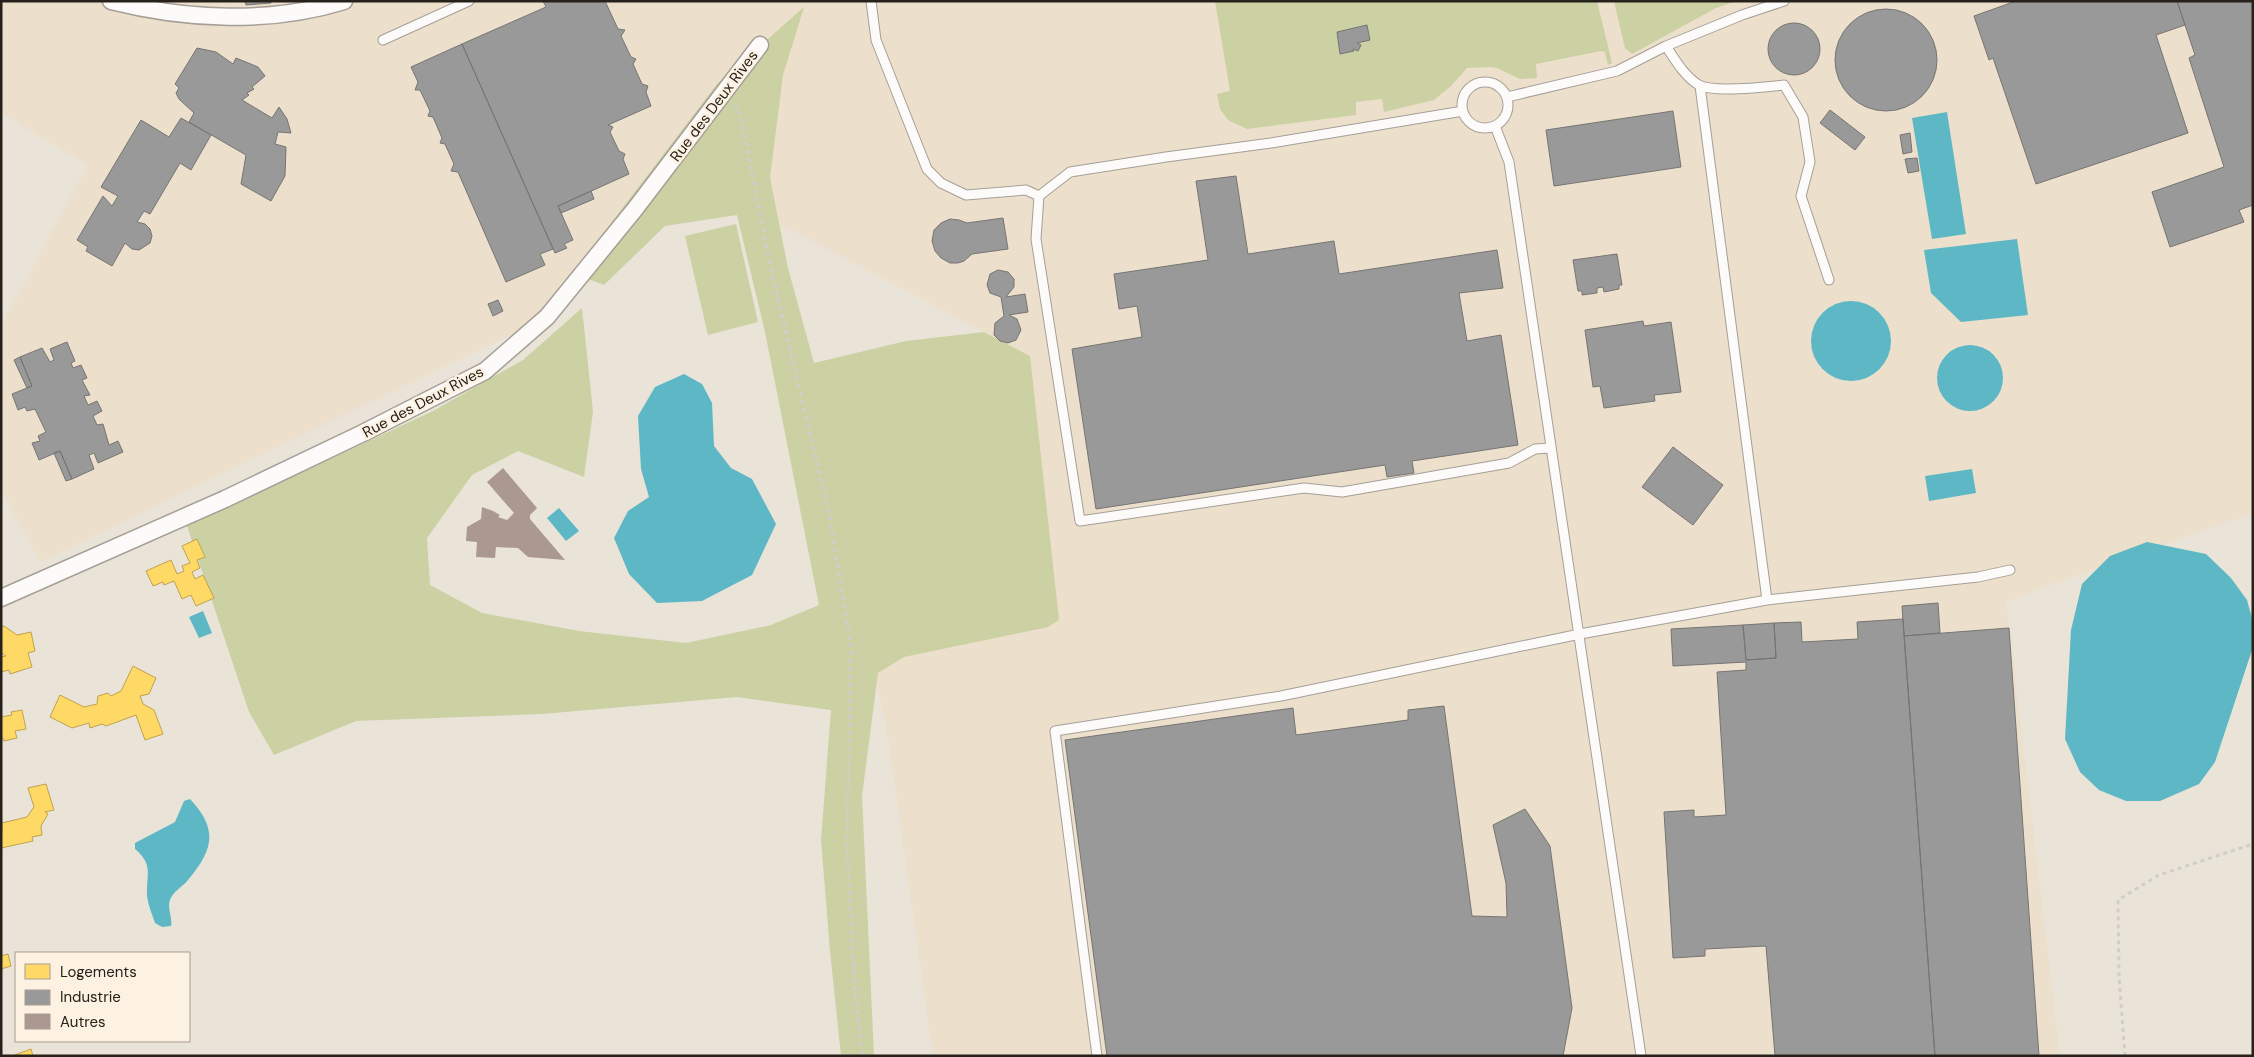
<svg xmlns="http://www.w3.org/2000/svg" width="2254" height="1057" viewBox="0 0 2254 1057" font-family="'DM Sans',sans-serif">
<rect width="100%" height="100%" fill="#eae3d8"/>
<path fill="#ecdfcb" d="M 1,1 L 2253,1 L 2253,513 L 2006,601 L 2060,1056 L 933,1056 L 888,737 L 868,642 L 1030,356 L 797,233 L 701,195 L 547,317 L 40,562 L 1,489 L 1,326 L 88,165 L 1,113 Z"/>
<path fill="#cbd1a3" d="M 1215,1 L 1597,1 L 1612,63 L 1608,65 L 1605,52 L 1601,51 L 1536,64 L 1537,78 L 1520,79 L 1497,68 L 1491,67 L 1467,68 L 1451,86 L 1434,100 L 1384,112 L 1382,99 L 1356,102 L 1356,115 L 1247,129 L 1228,120 L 1220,109 L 1217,94 L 1230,91 Z
M 1614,1 L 1737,1 L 1716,8 L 1632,54 L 1625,48 Z
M 804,7 L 783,75 L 770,178 L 788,268 L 814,363 L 906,341 L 984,332 L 1030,356 L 1059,620 L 1048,627 L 904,657 L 878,673 L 862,796 L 874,1056 L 841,1056 L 830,951 L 821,840 L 831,710 L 737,697 L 542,714 L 356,721 L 274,755 L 249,712 L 187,526 L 433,411 L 523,360 L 582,308 L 593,412 L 584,477 L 518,451 L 472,475 L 427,538 L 430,585 L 482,613 L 579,631 L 686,643 L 771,625 L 819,605 L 765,332 L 737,215 L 665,226 L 604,285 L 573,273 L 717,84 Z
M 736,224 L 758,322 L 708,335 L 685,236 Z"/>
<path fill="#5db7c4" d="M 1947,112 L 1966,234 L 1932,239 L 1912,118 Z
M 2017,239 L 2028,315 L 1961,322 L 1931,293 L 1924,250 Z
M1811 341a40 40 0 1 1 80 0a40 40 0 1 1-80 0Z
M1937 378a33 33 0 1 1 66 0a33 33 0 1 1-66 0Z
M 684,374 L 702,384 L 712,403 L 714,446 L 731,468 L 752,479 L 776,524 L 752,575 L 702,601 L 657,603 L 629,574 L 614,538 L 628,511 L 649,497 L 641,469 L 638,416 L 655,387 Z
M 1972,469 L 1976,493 L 1929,501 L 1925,476 Z
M 559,508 L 579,531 L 566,541 L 547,518 Z
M 2147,542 L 2206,554 L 2231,578 L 2247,600 L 2253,622 L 2253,647 L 2215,762 L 2199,784 L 2160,801 L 2126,801 L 2099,790 L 2080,772 L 2065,739 L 2071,630 L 2082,584 L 2110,556 Z
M 203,611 L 212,633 L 199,638 L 189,617 Z
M 190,799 C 218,829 214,849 188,880 C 183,886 176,890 172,896 C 165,906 173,916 171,926 L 162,927 L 155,923 C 152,914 148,905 147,896 C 146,874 154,865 135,849 L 135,843 L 175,822 L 184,801 Z"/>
<path fill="#ffd966" stroke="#bea24f" d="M 197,539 L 205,557 L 197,560 L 200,568 L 192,572 L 195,579 L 203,575 L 214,598 L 196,606 L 191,595 L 182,599 L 174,581 L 164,585 L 163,582 L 153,586 L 146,571 L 171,560 L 177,574 L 184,571 L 182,566 L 190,563 L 182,546 Z
M 4,626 L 17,635 L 31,632 L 35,651 L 28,653 L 32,667 L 10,674 L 9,670 L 1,672 L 1,657 L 6,656 L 1,653 L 1,627 Z
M 133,666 L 156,678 L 149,694 L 140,696 L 143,704 L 154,710 L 163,734 L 145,740 L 136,715 L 106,726 L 102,724 L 90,728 L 89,723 L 72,728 L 50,717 L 60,695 L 84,707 L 97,704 L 98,696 L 108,693 L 111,696 L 121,691 Z
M 22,710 L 26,729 L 15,731 L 17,738 L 4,741 L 3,738 L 1,738 L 1,717 L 12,715 L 11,712 Z
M 46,784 L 54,810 L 45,812 L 48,814 L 41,826 L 42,835 L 32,837 L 33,841 L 1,848 L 2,823 L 27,817 L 34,807 L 28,788 Z
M 8,954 L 11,966 L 1,969 L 1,956 Z
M 31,1049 L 33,1056 L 12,1056 Z"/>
<path fill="#999" stroke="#767573" d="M 245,1 L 271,1 L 271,3 L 246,5 Z
M 543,1 L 605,1 L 618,29 L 625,30 L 621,36 L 631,57 L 636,59 L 633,64 L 642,84 L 648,86 L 646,92 L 651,106 L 608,125 L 613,127 L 610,132 L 619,151 L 625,154 L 623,159 L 629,174 L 558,206 L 573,240 L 564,244 L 567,248 L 555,253 L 462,44 L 546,7 Z
M 2016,1 L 2177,1 L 2185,25 L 2156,35 L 2188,133 L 2036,184 L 1993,58 L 1989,60 L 1974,16 Z
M 2177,1 L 2253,1 L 2253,205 L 2239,210 L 2244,222 L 2170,247 L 2152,192 L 2224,167 L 2189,58 L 2195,55 Z
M1835 60a51 51 0 1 1 102 0a51 51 0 1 1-102 0Z
M1768 49a26 26 0 1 1 52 0a26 26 0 1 1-52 0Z
M 1367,25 L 1370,40 L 1357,43 L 1361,45 L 1358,51 L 1353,49 L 1354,51 L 1340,54 L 1337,32 Z
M 462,44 L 553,249 L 540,254 L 545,265 L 506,282 L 458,172 L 451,171 L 454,164 L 445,144 L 440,143 L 442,138 L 433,117 L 428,116 L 430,111 L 420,90 L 415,90 L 418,82 L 411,67 Z
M 197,48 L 216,52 L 233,64 L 236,58 L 258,67 L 265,76 L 252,87 L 254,89 L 247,93 L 249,95 L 242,100 L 272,118 L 279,107 L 287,119 L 291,133 L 278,132 L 275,144 L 286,147 L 285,176 L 271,201 L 241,184 L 246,155 L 189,122 L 194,113 L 179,99 L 176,93 L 179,88 L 175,84 Z
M 1830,110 L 1865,137 L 1855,150 L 1820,123 Z
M 1673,111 L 1681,167 L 1554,186 L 1546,130 Z
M 181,118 L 211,135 L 191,170 L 180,163 L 150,214 L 144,211 L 137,222 L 145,224 L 150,229 L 152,236 L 150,243 L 139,250 L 132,249 L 125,243 L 112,266 L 86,251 L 88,247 L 77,240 L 103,196 L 112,206 L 118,196 L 101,187 L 141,120 L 169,137 Z
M 1910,133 L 1912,152 L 1903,154 L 1900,135 Z
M 1917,158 L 1919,171 L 1908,173 L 1905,159 Z
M 1236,176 L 1248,254 L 1334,241 L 1339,274 L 1497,250 L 1503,288 L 1459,293 L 1467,341 L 1501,335 L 1518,445 L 1412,461 L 1414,473 L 1387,477 L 1385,465 L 1096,509 L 1072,349 L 1142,337 L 1137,306 L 1119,309 L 1114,274 L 1208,260 L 1196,181 Z
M 591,191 L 594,199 L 561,213 L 558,206 Z
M 1003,218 L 1008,249 L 972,254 L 964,261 L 958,263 L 950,263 L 941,258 L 935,251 L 932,241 L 934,230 L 941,223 L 950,219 L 959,220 L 967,223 Z
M 1617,254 L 1622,285 L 1619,285 L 1619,289 L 1604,292 L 1603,287 L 1597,288 L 1597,293 L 1582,295 L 1582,291 L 1578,291 L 1573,260 Z
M 998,270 L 1008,272 L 1014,279 L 1014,287 L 1006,297 L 1025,294 L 1028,312 L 1009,315 L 1017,319 L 1021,330 L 1016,340 L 1008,343 L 1000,341 L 994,335 L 995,323 L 1004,316 L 1001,297 L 990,293 L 987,285 L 990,274 Z
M 498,300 L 503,311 L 493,316 L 488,304 Z
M 1643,321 L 1644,326 L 1671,322 L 1681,392 L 1654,395 L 1655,401 L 1604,408 L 1600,386 L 1593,387 L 1585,330 Z
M 67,342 L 75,361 L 71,363 L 73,368 L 81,365 L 87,378 L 82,380 L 90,395 L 84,396 L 88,405 L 97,401 L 102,411 L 93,416 L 97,425 L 103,424 L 109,445 L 118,441 L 123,452 L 98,463 L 94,453 L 89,455 L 94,469 L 72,479 L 60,451 L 39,460 L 32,443 L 40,441 L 38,436 L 46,432 L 35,409 L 27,411 L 25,407 L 18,410 L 12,394 L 32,386 L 20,357 L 42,348 L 50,362 L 54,360 L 50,349 Z
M 20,357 L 32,386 L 27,388 L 14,360 Z
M 1673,447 L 1723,485 L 1693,525 L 1642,487 Z
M 60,451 L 72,479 L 66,481 L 54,453 Z
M 1938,603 L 1940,633 L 1904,636 L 1902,606 Z
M 1903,619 L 1935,1056 L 1775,1056 L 1766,946 L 1705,949 L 1705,956 L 1673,958 L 1664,812 L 1694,810 L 1694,817 L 1726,815 L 1717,672 L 1746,670 L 1746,662 L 1673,666 L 1671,629 L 1743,625 L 1746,660 L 1776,658 L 1774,623 L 1801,622 L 1802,642 L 1858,639 L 1857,622 Z
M 1774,623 L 1776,658 L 1746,660 L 1743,625 Z
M 2009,628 L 2039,1056 L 1935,1056 L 1904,636 Z
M 1444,706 L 1472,916 L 1507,917 L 1506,883 L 1493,825 L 1525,809 L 1550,846 L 1572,1008 L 1563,1056 L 1107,1056 L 1065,740 L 1293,708 L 1296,735 L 1408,720 L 1408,710 Z"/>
<path fill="#ab9890" d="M 503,468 L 537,508 L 530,515 L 530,519 L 565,560 L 528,557 L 518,548 L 496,547 L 495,558 L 476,557 L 477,542 L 466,541 L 467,527 L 481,519 L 482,507 L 493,511 L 500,515 L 498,517 L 507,520 L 514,513 L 487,482 Z"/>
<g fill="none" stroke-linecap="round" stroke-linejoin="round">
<g stroke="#a59f97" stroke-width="11">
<path id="lane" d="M 871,1 L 876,40 L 927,169 L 941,183 L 966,195 L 1026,190 L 1039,196
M 383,40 L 469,1
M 1666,46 C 1675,60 1685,77 1699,85 C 1714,93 1765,87 1784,85 L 1803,117 L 1810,162 L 1801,196 L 1829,280
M1462 105a23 23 0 1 1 46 0a23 23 0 1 1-46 0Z
M 1700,86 L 1767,600
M 1507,97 L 1617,71 L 1666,46 L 1742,15 L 1784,1
M 1463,111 L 1271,143 L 1166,157 L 1070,172 L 1039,196 L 1036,239 L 1080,521 L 1304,488 L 1342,492 L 1509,463 L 1535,449 L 1550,448
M 1495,126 L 1509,162 L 1641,1056
M 1097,1056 L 1055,731 L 1281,696 L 1580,634 L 1767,600 L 1978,577 L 2010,570"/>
</g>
<g stroke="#a59f97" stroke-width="19">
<path id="street" d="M 111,1 C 186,20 270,24 344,1
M 1,598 L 225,499 L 363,433 L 485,371 L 547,317 L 635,209 L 760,45"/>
</g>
<path stroke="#d0ceca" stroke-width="3" stroke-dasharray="4 4" stroke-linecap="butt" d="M 735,104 L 740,113 L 771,269 L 828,509 L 851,647 L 847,846 L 855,993 L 862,1056
M 2125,1056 L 2119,977 L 2118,900 L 2159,875 L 2253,844"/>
<use href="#lane" stroke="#fcfbf9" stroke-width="9"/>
<use href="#street" stroke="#fcfbf9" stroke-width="16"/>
</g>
<g text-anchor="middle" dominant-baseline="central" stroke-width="5" stroke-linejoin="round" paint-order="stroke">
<g font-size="15" fill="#26211a" stroke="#fdf2e2">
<text transform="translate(714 106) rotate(-53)">Rue des Deux Rives</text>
<text transform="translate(423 402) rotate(-28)">Rue des Deux Rives</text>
</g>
</g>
<rect width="2254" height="1057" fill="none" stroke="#26211a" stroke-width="5"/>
<rect x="15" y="952" width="175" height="90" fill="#fdf2e2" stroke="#a79e92"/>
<rect x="25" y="964" width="25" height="15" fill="#ffd966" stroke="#a79e92"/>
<text x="60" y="977" font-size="15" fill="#26211a">Logements</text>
<rect x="25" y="990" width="25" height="15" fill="#999999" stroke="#a79e92"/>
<text x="60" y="1002" font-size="15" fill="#26211a">Industrie</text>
<rect x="25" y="1014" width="25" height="15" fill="#ab9890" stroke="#a79e92"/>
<text x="60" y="1027" font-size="15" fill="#26211a">Autres</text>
</svg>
